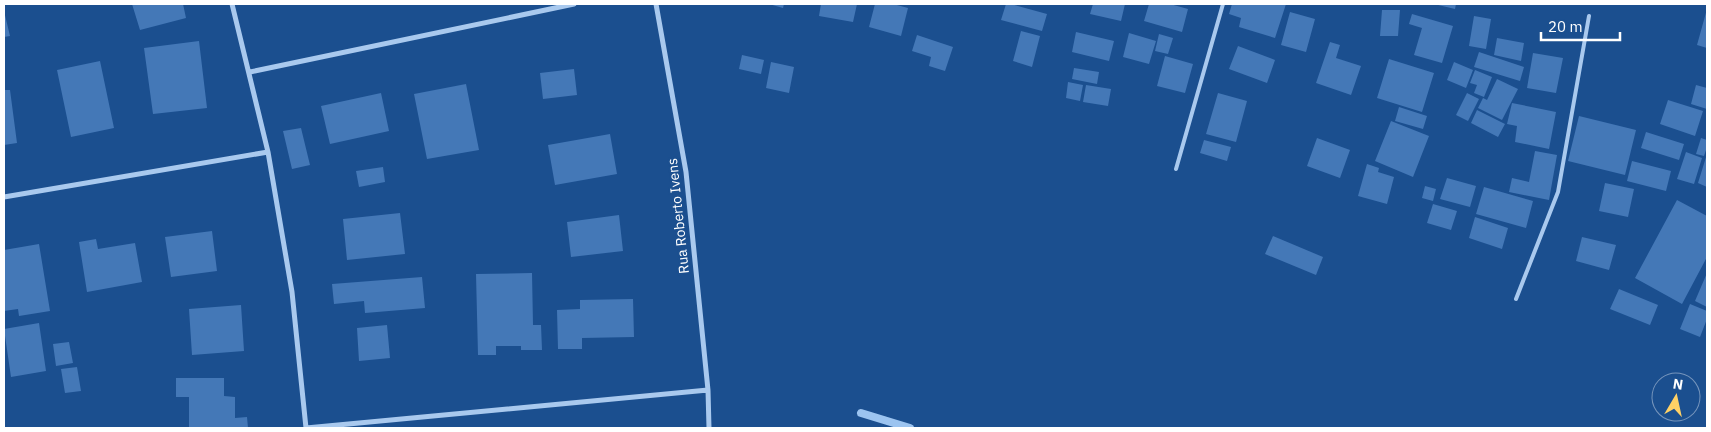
<svg xmlns="http://www.w3.org/2000/svg" width="1711" height="432" viewBox="0 0 1711 432" font-family="'IBM Plex Sans',sans-serif">
<rect width="100%" height="100%" fill="#1b4f8f"/>
<g fill="none" stroke-linecap="round" stroke-linejoin="round">
<path stroke="#9cc4f0" stroke-width="8" d="M 861,413 L 910,428"/>
</g>
<path fill="#4478b7" d="M 132,4 L 183,4 L 186,18 L 140,30 Z
M 769,4 L 784,4 L 783,8 Z
M 821,4 L 857,4 L 853,22 L 819,16 Z
M 875,4 L 893,4 L 908,8 L 901,36 L 869,27 Z
M 1006,4 L 1011,4 L 1047,14 L 1042,31 L 1001,20 Z
M 1093,4 L 1125,4 L 1121,21 L 1090,14 Z
M 1149,4 L 1170,4 L 1188,9 L 1182,32 L 1144,21 Z
M 1232,4 L 1286,4 L 1275,38 L 1239,27 L 1241,18 L 1229,14 Z
M 1434,4 L 1456,4 L 1455,9 Z
M 1707,9 L 1707,48 L 1697,45 Z
M 1382,10 L 1400,10 L 1398,36 L 1380,36 Z
M 4,11 L 10,36 L 4,37 Z
M 1290,12 L 1315,19 L 1306,52 L 1281,45 Z
M 1412,14 L 1453,26 L 1442,63 L 1414,55 L 1422,28 L 1409,24 Z
M 1474,16 L 1491,19 L 1486,49 L 1469,46 Z
M 1021,31 L 1040,36 L 1032,67 L 1013,61 Z
M 1076,32 L 1114,41 L 1109,61 L 1072,52 Z
M 1129,33 L 1156,41 L 1149,64 L 1123,57 Z
M 1159,34 L 1173,38 L 1168,54 L 1155,51 Z
M 917,35 L 953,47 L 945,71 L 929,66 L 931,57 L 912,51 Z
M 1497,38 L 1524,43 L 1521,61 L 1494,55 Z
M 199,41 L 207,108 L 153,114 L 144,48 Z
M 1330,42 L 1340,45 L 1336,58 L 1361,66 L 1351,95 L 1316,83 Z
M 1238,46 L 1275,60 L 1267,83 L 1229,69 Z
M 1479,52 L 1524,67 L 1520,81 L 1474,67 Z
M 1533,53 L 1563,58 L 1556,93 L 1527,88 Z
M 742,55 L 764,60 L 761,74 L 739,69 Z
M 1165,56 L 1193,64 L 1185,93 L 1157,86 Z
M 1389,59 L 1434,73 L 1422,112 L 1377,98 Z
M 100,61 L 114,128 L 71,137 L 57,70 Z
M 771,62 L 794,67 L 789,93 L 766,88 Z
M 1454,62 L 1473,70 L 1466,88 L 1447,80 Z
M 1074,68 L 1099,72 L 1097,84 L 1072,79 Z
M 574,69 L 577,95 L 543,99 L 540,73 Z
M 1475,70 L 1492,77 L 1484,97 L 1474,93 L 1477,85 L 1470,83 Z
M 1497,79 L 1518,89 L 1502,120 L 1478,108 L 1483,98 L 1487,100 Z
M 1068,82 L 1083,85 L 1080,101 L 1066,98 Z
M 466,84 L 479,150 L 427,159 L 414,94 Z
M 1086,85 L 1111,89 L 1108,106 L 1083,102 Z
M 1696,85 L 1707,88 L 1707,109 L 1691,104 Z
M 4,90 L 10,90 L 17,143 L 4,145 Z
M 381,93 L 389,131 L 330,144 L 321,106 Z
M 1218,93 L 1247,101 L 1236,142 L 1206,134 Z
M 1467,93 L 1479,99 L 1468,121 L 1456,115 Z
M 1668,100 L 1703,111 L 1695,136 L 1660,124 Z
M 1512,103 L 1556,112 L 1549,149 L 1515,142 L 1517,126 L 1507,124 Z
M 1399,107 L 1427,116 L 1423,129 L 1395,121 Z
M 1477,110 L 1505,124 L 1498,137 L 1471,123 Z
M 1579,116 L 1636,130 L 1625,175 L 1568,161 Z
M 1391,121 L 1429,136 L 1413,177 L 1375,161 Z
M 301,128 L 310,165 L 292,169 L 283,131 Z
M 1646,132 L 1684,144 L 1679,160 L 1641,148 Z
M 610,134 L 617,174 L 555,185 L 548,145 Z
M 1317,138 L 1350,150 L 1340,178 L 1307,166 Z
M 1701,138 L 1707,140 L 1707,147 L 1704,156 L 1696,154 Z
M 1204,140 L 1231,147 L 1227,161 L 1200,153 Z
M 1535,151 L 1557,155 L 1549,200 L 1509,192 L 1512,178 L 1529,182 Z
M 1686,152 L 1702,158 L 1694,184 L 1677,179 Z
M 1707,154 L 1707,187 L 1698,183 Z
M 1632,161 L 1671,171 L 1666,191 L 1627,181 Z
M 1367,164 L 1379,168 L 1378,172 L 1394,177 L 1387,204 L 1358,196 Z
M 383,167 L 385,182 L 359,187 L 356,171 Z
M 1447,178 L 1476,186 L 1470,207 L 1440,199 Z
M 1605,183 L 1634,189 L 1628,217 L 1599,211 Z
M 1425,186 L 1436,189 L 1433,201 L 1422,198 Z
M 1484,187 L 1533,201 L 1526,228 L 1476,214 Z
M 1677,200 L 1707,216 L 1707,257 L 1682,304 L 1635,278 Z
M 1433,204 L 1457,211 L 1451,230 L 1427,223 Z
M 400,213 L 405,254 L 347,260 L 343,219 Z
M 619,215 L 623,251 L 571,257 L 567,222 Z
M 1475,217 L 1508,228 L 1502,249 L 1469,238 Z
M 212,231 L 217,271 L 171,277 L 165,237 Z
M 1273,236 L 1323,257 L 1316,275 L 1265,254 Z
M 1582,237 L 1616,245 L 1609,270 L 1576,261 Z
M 96,239 L 98,249 L 135,243 L 142,282 L 87,292 L 79,242 Z
M 39,244 L 50,311 L 19,316 L 18,309 L 4,311 L 4,250 Z
M 532,273 L 533,325 L 541,325 L 542,350 L 521,350 L 521,346 L 496,346 L 496,355 L 478,355 L 476,274 Z
M 1707,273 L 1707,307 L 1695,301 Z
M 422,277 L 425,308 L 365,313 L 364,301 L 334,304 L 332,284 Z
M 1619,289 L 1658,305 L 1650,325 L 1610,309 Z
M 633,299 L 634,337 L 582,338 L 582,349 L 558,349 L 557,310 L 580,309 L 580,300 Z
M 1690,304 L 1707,311 L 1707,319 L 1700,337 L 1680,329 Z
M 241,305 L 244,351 L 192,355 L 189,309 Z
M 39,323 L 46,371 L 11,377 L 4,329 Z
M 387,325 L 390,358 L 359,361 L 357,328 Z
M 69,342 L 73,363 L 56,366 L 53,344 Z
M 77,367 L 81,391 L 65,393 L 61,369 Z
M 176,378 L 224,378 L 224,396 L 235,397 L 235,418 L 247,417 L 248,428 L 189,428 L 189,397 L 176,397 Z"/>
<g fill="none" stroke-linecap="round" stroke-linejoin="round">
<path stroke="#a9c9ee" stroke-width="4" d="M 1176,169 L 1223,4
M 1516,299 L 1558,192 L 1589,16"/>
<path stroke="#a9c9ee" stroke-width="5" d="M 232,4 L 268,152 L 292,292 L 306,428
M 656,4 L 686,172 L 708,390 L 709,428
M 250,72 L 574,4
M 4,197 L 268,152
M 306,428 L 708,390"/>
</g>
<g text-anchor="middle" dominant-baseline="central" stroke-width="4.5" stroke-linejoin="round" paint-order="stroke">
<g font-size="14" fill="#fff" stroke="#1b4f8f">
<text transform="translate(678 216) rotate(-96)">Rua Roberto Ivens</text>
</g>
</g>
<rect width="1711" height="432" fill="none" stroke="#ffffff" stroke-width="10"/>
<g transform="translate(1676 397) rotate(9)"><circle r="24" fill="#1b4f8f" stroke="#7695bc"/>
<path d="M0-4L9 19L0 12L-9 19Z" fill="#ffd166"/>
<text y="-8" font-size="14" font-weight="bold" text-anchor="middle" fill="#ffffff">N</text>
</g>
<path d="M1541 32v8h79v-8" fill="none" stroke="#ffffff" stroke-width="2.5"/>
<text x="1548" y="32" font-size="15" fill="#ffffff" stroke="#1b4f8f" stroke-width="4" paint-order="stroke">20 m</text>
</svg>
